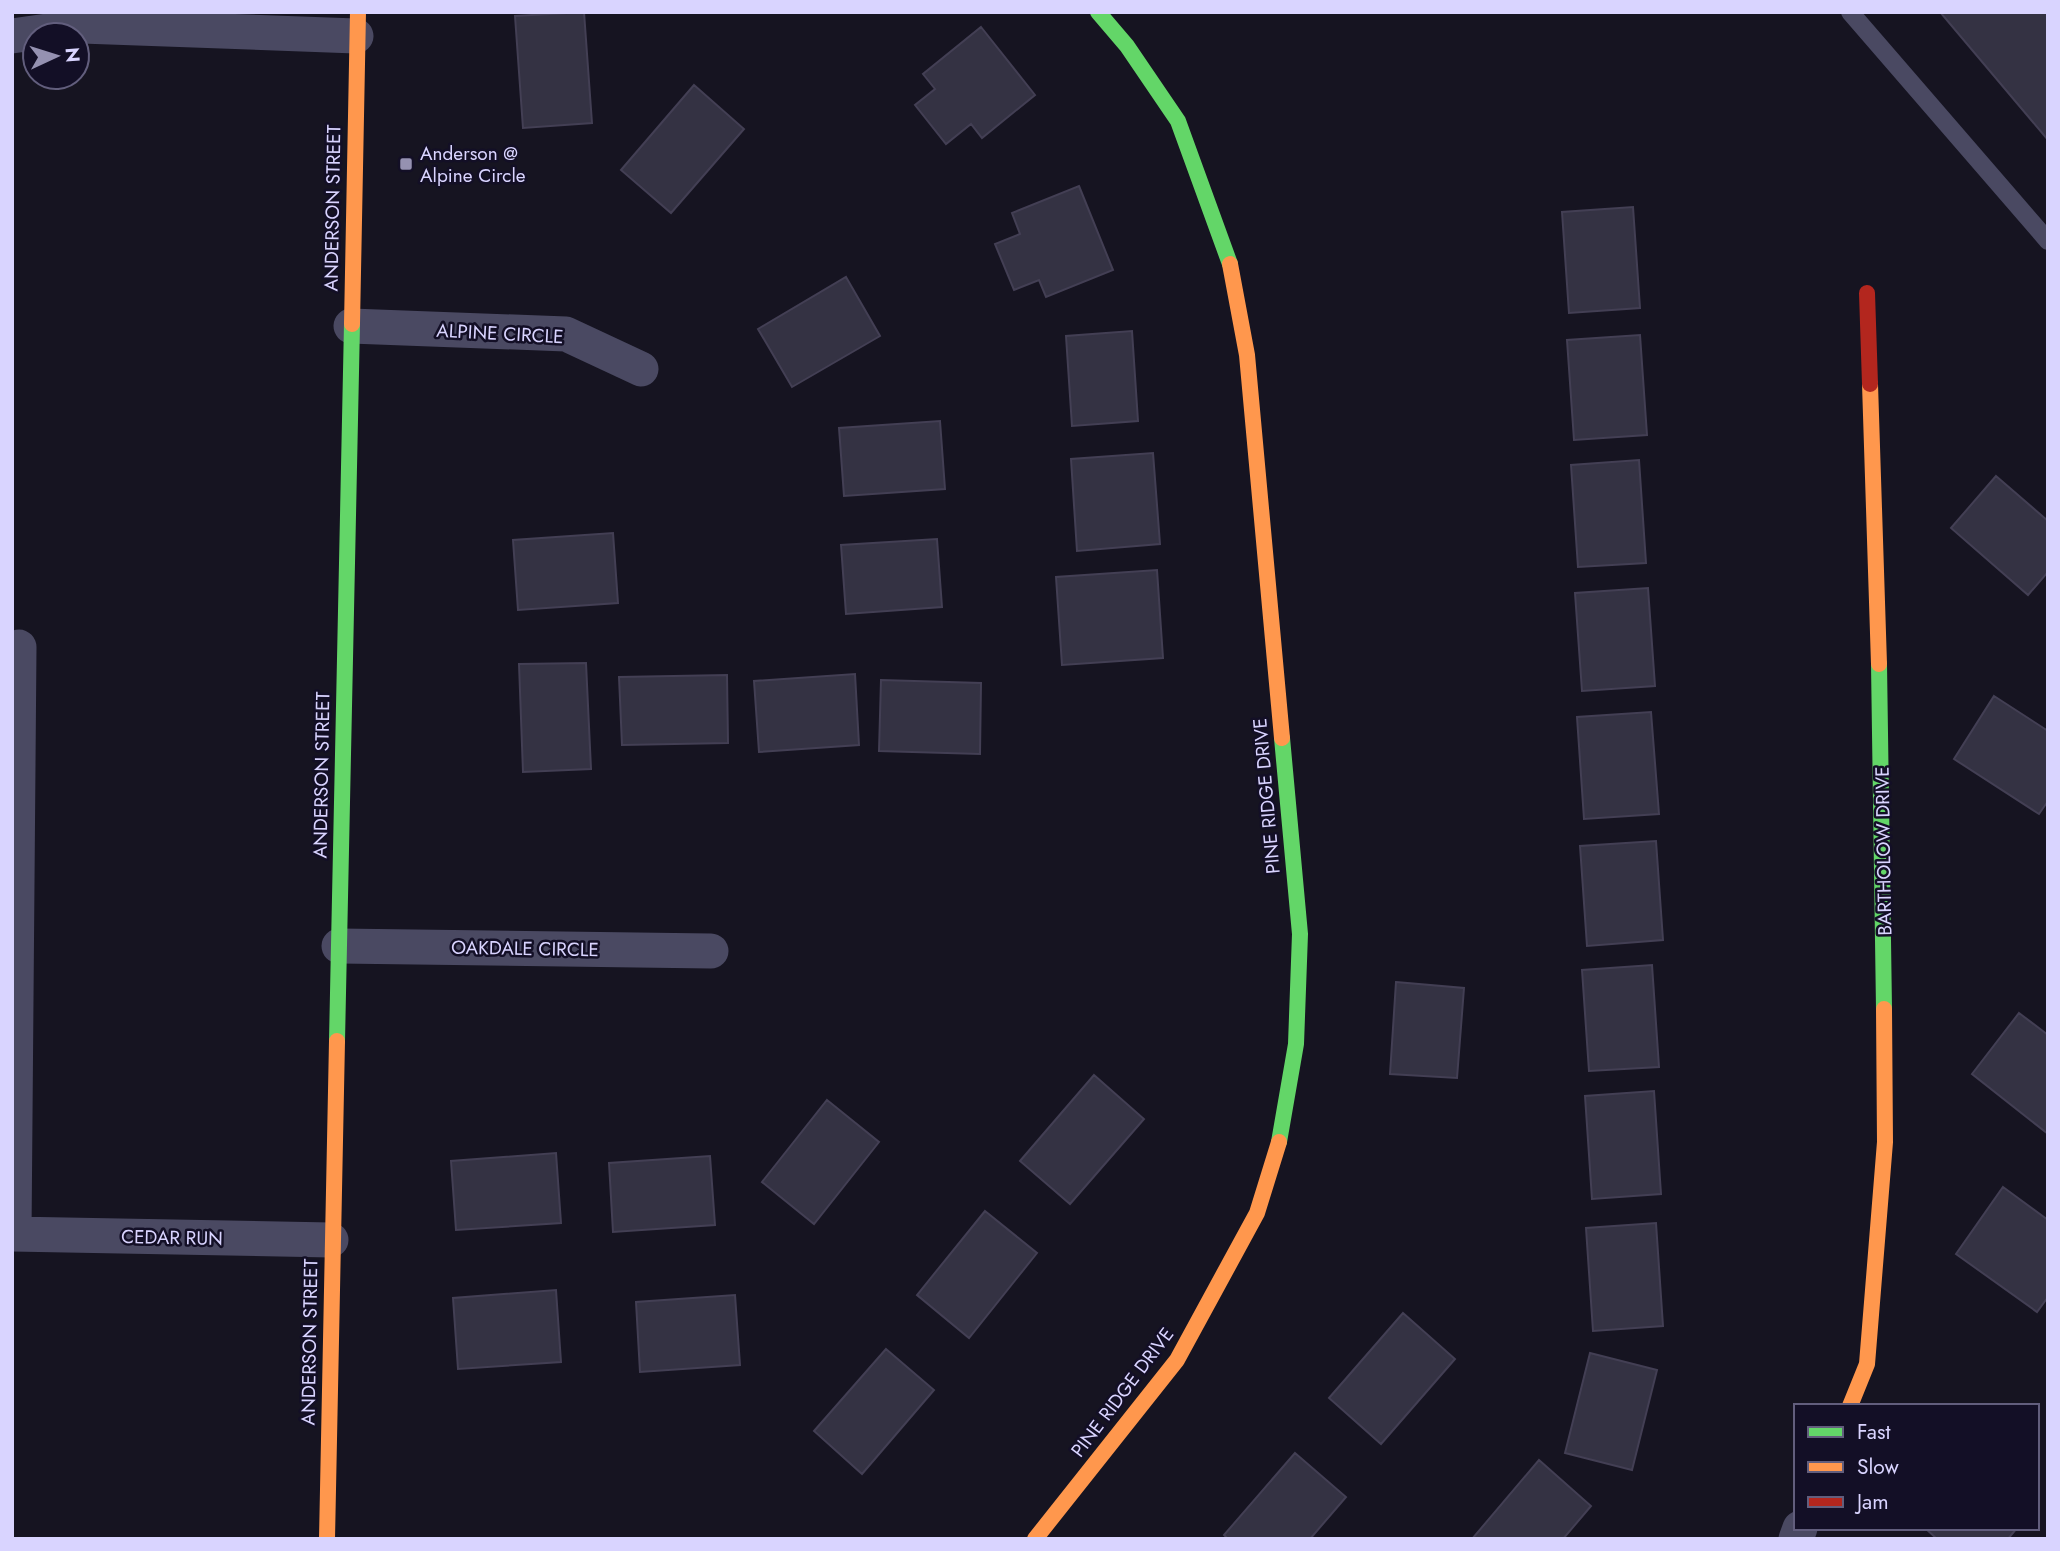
<svg xmlns="http://www.w3.org/2000/svg" width="2060" height="1551" font-family="Jost,sans-serif">
  <rect width="100%" height="100%" fill="#161421"/>
  <path fill="#343243" stroke="#433f54" stroke-width="2" d="M584 12 592 123 523 128 515 16Z
    M1940 12H2048V140Z
    M981 27 1035 95 982 138 971 124 946 144 915 105 935 89 923 74Z
    M694 85 744 129 671 213 621 170Z
    M1079 186 1113 270 1046 297 1039 280 1014 290 995 244 1020 234 1012 213Z
    M1633 207 1640 308 1569 313 1562 212Z
    M846 277 880 336 792 387 758 329Z
    M1132 331 1138 421 1072 426 1066 336Z
    M1640 335 1647 435 1574 440 1567 340Z
    M940 421 945 489 844 496 839 428Z
    M1153 453 1160 544 1077 551 1071 459Z
    M1639 460 1646 563 1578 567 1571 465Z
    M1996 476 2048 521V572L2028 595 1951 528Z
    M613 533 618 603 518 610 513 540Z
    M937 539 942 607 846 614 841 545Z
    M1157 570 1163 658 1062 665 1056 577Z
    M1648 588 1655 686 1582 691 1575 593Z
    M586 663 591 769 523 772 519 664Z
    M855 674 859 745 759 752 754 681Z
    M727 675 728 743 622 745 619 677Z
    M881 680 981 683 980 754 879 751Z
    M1994 696 2048 731V801L2039 814 1954 759Z
    M1651 712 1659 814 1584 819 1577 717Z
    M1656 841 1663 940 1587 946 1580 846Z
    M1652 965 1659 1067 1589 1071 1582 970Z
    M1396 982 1464 988 1457 1078 1390 1074Z
    M2019 1013 2048 1035V1134L1972 1074Z
    M1094 1075 1144 1119 1070 1204 1020 1161Z
    M1654 1091 1661 1194 1592 1199 1585 1096Z
    M827 1100 879 1142 814 1224 762 1182Z
    M556 1153 561 1223 456 1230 451 1161Z
    M710 1156 715 1225 613 1232 609 1163Z
    M2003 1187 2048 1220V1297L2037 1312 1956 1254Z
    M985 1211 1037 1253 969 1338 917 1295Z
    M1656 1223 1663 1326 1593 1331 1586 1228Z
    M556 1290 561 1362 458 1369 453 1298Z
    M735 1295 740 1365 640 1372 636 1302Z
    M1403 1313 1455 1359 1381 1444 1329 1398Z
    M886 1349 934 1390 862 1474 814 1431Z
    M1590 1353 1657 1370 1632 1470 1565 1453Z
    M1295 1453 1346 1497 1310 1539H1228L1224 1535Z
    M1539 1460 1591 1506 1563 1539H1472Z
    M1925 1528H2017L2008 1539H1937Z"/>
  <g fill="none" stroke-linecap="round" stroke-linejoin="round">
    <path stroke="#4a4962" stroke-width="18" d="M1850 12 2048 241"/>
    <path stroke="#4a4962" stroke-width="35" d="M12 36 82 26 356 36
      M351 326 566 334 641 369
      M339 946 711 951
      M12 1234 331 1240
      M14 1234 19 647
      M1796 1539 1800 1528"/>
    <path stroke="#63d668" stroke-width="16" d="M1098 12 1127 46 1178 121 1230 264
      M1879 664 1884 1009
      M337 1041 352 324
      M1279 1142 1296 1044 1300 934 1282 738"/>
    <path stroke="#ff974d" stroke-width="16" d="M1230 264 1247 355 1282 738
      M352 324 358 12
      M1870 384 1879 664
      M1850 1406 1867 1364 1885 1142 1884 1009
      M327 1539 337 1041
      M1035 1539 1177 1360 1257 1213 1279 1142"/>
    <path stroke="#b3261e" stroke-width="16" d="M1867 293 1870 384"/>
  </g>
  <rect fill="#9591b1" stroke="#130f26" stroke-width="2.5" x="399" y="157" width="14" height="14" rx="3.5"/>
  <g text-anchor="middle" stroke-width="5" stroke-linejoin="round" paint-order="stroke">
    <g font-size="19" fill="#d9d4ff" stroke="#130f26" text-anchor="start">
      <text x="420" y="160">Anderson @<tspan x="420" dy="22">Alpine Circle</tspan></text>
    </g>
    <g font-size="19" fill="#d9d4ff" stroke="#130f26">
      <text transform="translate(332 208) rotate(-89)" y="7">ANDERSON STREET</text>
      <text transform="translate(500 333) rotate(3)" y="7">ALPINE CIRCLE</text>
      <text transform="translate(321 775) rotate(-89)" y="7">ANDERSON STREET</text>
      <text transform="translate(1266 796) rotate(-95)" y="7">PINE RIDGE DRIVE</text>
      <text transform="translate(1883 851) rotate(-91)" y="7">BARTHOLOW DRIVE</text>
      <text transform="translate(525 948) rotate(1)" y="7">OAKDALE CIRCLE</text>
      <text transform="translate(172 1237) rotate(1)" y="7">CEDAR RUN</text>
      <text transform="translate(309 1342) rotate(-89)" y="7">ANDERSON STREET</text>
      <text transform="translate(1122 1392) rotate(-53)" y="7">PINE RIDGE DRIVE</text>
    </g>
  </g>
  <rect width="2060" height="1551" fill="none" stroke="#d9d4ff" stroke-width="28"/>
  <rect x="1794" y="1404" width="245" height="126" fill="#130f26" stroke="#625e7d" stroke-width="2"/>
  <rect x="1808" y="1427" width="35" height="10" fill="#63d668" stroke="#625e7d" stroke-width="2"/>
  <text x="1857" y="1439" font-size="21" fill="#d9d4ff">Fast</text>
  <rect x="1808" y="1462" width="35" height="10" fill="#ff974d" stroke="#625e7d" stroke-width="2"/>
  <text x="1857" y="1474" font-size="21" fill="#d9d4ff">Slow</text>
  <rect x="1808" y="1497" width="35" height="10" fill="#b3261e" stroke="#625e7d" stroke-width="2"/>
  <text x="1857" y="1509" font-size="21" fill="#d9d4ff">Jam</text>
  <g transform="translate(56 56) rotate(86)"><circle r="33" fill="#130f26" stroke="#625e7d" stroke-width="2"/>
  <path d="M0-5L12 26L0 18L-12 26Z" fill="#9591b1"/>
  <text y="-10" font-size="19" font-weight="bold" text-anchor="middle" fill="#d9d4ff">N</text>
  </g>
</svg>
